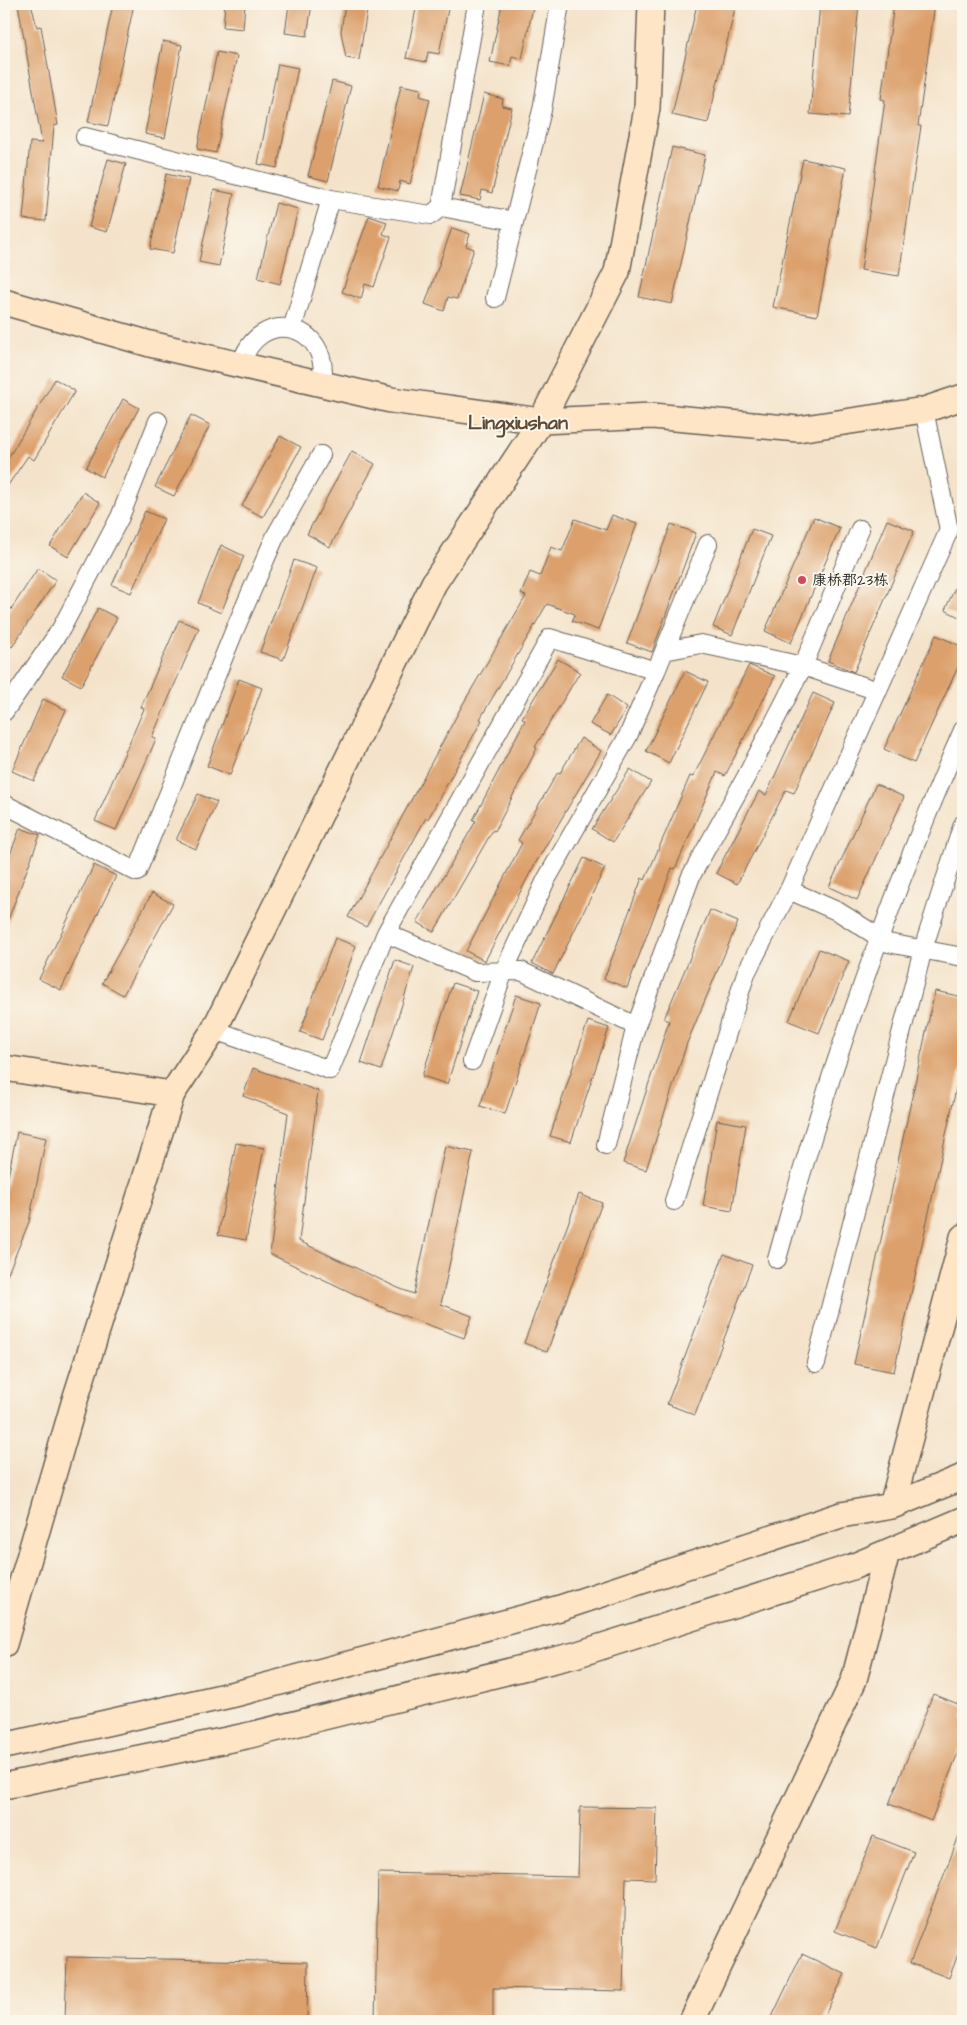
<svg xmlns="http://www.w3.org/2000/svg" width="967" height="2025" font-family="'Architects Daughter','LXGW WenKai TC',sans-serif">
  <rect width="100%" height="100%" fill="#fbf7ec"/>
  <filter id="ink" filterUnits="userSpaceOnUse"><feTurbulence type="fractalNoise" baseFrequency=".02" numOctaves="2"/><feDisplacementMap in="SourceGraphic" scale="10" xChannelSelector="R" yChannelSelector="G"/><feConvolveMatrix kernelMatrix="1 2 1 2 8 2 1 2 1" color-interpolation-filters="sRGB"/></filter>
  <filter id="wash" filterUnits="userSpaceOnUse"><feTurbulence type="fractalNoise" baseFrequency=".0096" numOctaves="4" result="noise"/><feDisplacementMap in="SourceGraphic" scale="20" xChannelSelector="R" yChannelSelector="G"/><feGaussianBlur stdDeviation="1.12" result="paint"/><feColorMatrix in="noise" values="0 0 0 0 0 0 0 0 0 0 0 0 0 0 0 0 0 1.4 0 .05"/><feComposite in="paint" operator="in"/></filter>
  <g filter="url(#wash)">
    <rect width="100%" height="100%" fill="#f4e3ca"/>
    <g id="blocks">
      <path fill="#dca06c" d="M18 4H31L37 27 41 26 58 125 54 126 46 221 23 219 30 142 42 143Z
        M113 4H134L108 126 88 122Z
        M225 4H245L243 29 223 27Z
        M289 4H312L307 36 285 33Z
        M345 4H368L359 60 346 58 341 32Z
        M417 4H449L439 54 428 52 426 62 406 58Z
        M502 4H525L524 6 533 7 522 59 512 56 510 66 490 62Z
        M697 4H736L708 123 672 115Z
        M820 4H859L848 117 810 114Z
        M894 4H935L918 126H921L899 276 861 270 885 100 881 99Z
        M163 41 182 45 165 138 145 134Z
        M217 52 237 56 216 153 197 149Z
        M278 64 298 68 277 168 258 164Z
        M332 81 351 86 328 181 308 176Z
        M401 85 421 89 420 96 430 99 410 184 400 181 398 191 378 186Z
        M484 94 503 99 502 106 512 108 492 193 482 190 480 200 460 196Z
        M672 147 705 155 672 304 639 297Z
        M108 159 126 164 107 232 89 227Z
        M803 159 846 168 817 316 773 307Z
        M166 174 189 179 173 253 150 249Z
        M214 190 234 194 219 266 199 262Z
        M276 203 298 209 280 284 258 278Z
        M369 216 387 222 383 234 391 237 374 287 365 284 361 299 342 292Z
        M452 228 470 234 466 246 474 249 457 299 448 297 444 311 425 304Z
        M55 379 75 391 34 460 28 456 4 491V465Z
        M123 399 139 408 102 477 86 468Z
        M191 415 210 425 174 496 155 487Z
        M280 436 301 447 263 517 242 506Z
        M352 451 375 464 330 547 307 534Z
        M83 492 100 503 68 557 50 546Z
        M145 511 164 519 131 593 112 585Z
        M612 515 637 524 598 630 572 621 575 614 547 604 480 719 482 720 428 819 426 818 366 927 348 917 463 704 526 596 521 594 530 572 540 576 551 547 562 551 575 519 606 530Z
        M814 517 840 528 791 643 765 631Z
        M887 520 914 531 854 672 828 661Z
        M671 524 696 533 652 652 627 643Z
        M752 529 771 536 732 635 713 627Z
        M221 545 244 556 221 613 198 603Z
        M294 560 317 568 283 660 260 652Z
        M38 568 56 580 12 647 4 641V620Z
        M963 570V619L945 610Z
        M98 608 117 618 81 686 62 676Z
        M179 620 199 628 152 737 156 739 116 830 95 821 144 709 141 707Z
        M936 635 963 647V656L914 763 884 749Z
        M558 659 580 672 535 747 537 748 495 831 493 830 434 932 417 922 476 821 473 820 525 720 522 718Z
        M749 665 775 676 725 776 717 772 675 869 672 868 627 988 604 979 642 878 645 880 690 776 693 777Z
        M685 671 708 682 669 763 646 751Z
        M239 679 262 688 230 775 207 766Z
        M813 693 835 703 794 793 786 790 737 884 716 873 759 791 766 795Z
        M607 695 627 708 611 735 590 724Z
        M43 699 66 710 34 781 12 771Z
        M581 738 601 751 531 871 485 961 466 951 522 843 518 840 558 772 560 773Z
        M630 769 651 782 613 842 592 829Z
        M876 784 904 797 857 900 829 887Z
        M198 794 217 802 196 849 176 840Z
        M20 828 40 835 5 928 4 871Z
        M584 858 605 868 553 974 532 963Z
        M94 865 116 876 61 990 39 979Z
        M152 893 173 904 123 995 102 983Z
        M710 910 738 922 687 1043 646 1170 623 1163 669 1021 664 1019Z
        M335 938 356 946 322 1040 300 1032Z
        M819 949 849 961 819 1033 789 1021Z
        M395 960 414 967 381 1070 361 1063Z
        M453 983 477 991 447 1084 422 1076Z
        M935 991 963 997V1057L894 1372 854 1364Z
        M516 995 541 1003 505 1114 480 1106Z
        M588 1021 609 1028 571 1142 550 1136Z
        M253 1068 318 1091 299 1241 398 1288 414 1294 445 1146 473 1152 441 1304 472 1316 464 1338 388 1310 270 1254 288 1113 243 1096Z
        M717 1120 746 1125 732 1211 703 1206Z
        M17 1132 46 1138 29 1222 4 1283V1197Z
        M236 1143 264 1148 246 1240 218 1235Z
        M579 1194 602 1203 547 1352 524 1343Z
        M724 1254 752 1265 695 1415 667 1404Z
        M933 1694 963 1706V1740L931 1821 889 1804Z
        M580 1807 657 1808 655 1879 626 1878 623 1991 493 1988V2021H375L378 1873 578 1877Z
        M962 1828 963 1941 949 1978 910 1963Z
        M873 1836 914 1852 877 1948 835 1931Z
        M802 1954 845 1974 822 2021H770Z
        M67 1957 308 1962 307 2021H65Z"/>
    </g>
  </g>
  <g filter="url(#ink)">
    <use href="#blocks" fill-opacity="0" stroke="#686259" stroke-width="1"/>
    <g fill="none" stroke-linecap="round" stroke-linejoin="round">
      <g stroke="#686259" stroke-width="20">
        <path id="street" d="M85 137 331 199 431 215 441 207 477 4
          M441 207 514 221
          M495 298 542 110 560 4
          M292 329 331 199
          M241 365C257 306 332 321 322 384
          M924 410 949 530 789 890 839 912 888 943 963 957
          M664 651 701 644 803 666 878 691
          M4 712 61 629 120 517 158 421
          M4 804 137 872 235 629 275 537 321 455
          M386 933 475 972 521 971 636 1026
          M214 1030 330 1070 386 933 550 638 656 671 708 544
          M472 1061 504 971 546 880 628 736 656 671
          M606 1145 636 1026 691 876 746 777 803 666 860 529
          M674 1201 746 973 789 890
          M777 1259C826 1079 888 901 963 730
          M816 1363 923 949 963 824"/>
      </g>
      <g stroke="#686259" stroke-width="28">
        <path id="secondary" d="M4 302 150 344 391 400 541 421 652 416 798 429 924 410 963 397
          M4 1068 172 1094
          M892 1506 963 1237
          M4 1644 74 1403 172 1094 214 1030 434 583 541 421 617 272 647 108 651 4
          M4 1746 239 1693 560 1608 841 1515 892 1506 963 1477
          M4 1786 246 1736 575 1655 852 1567 963 1520
          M692 2021 854 1680 887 1552"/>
      </g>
      <use href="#street" stroke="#fff" stroke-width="18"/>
      <use href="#secondary" stroke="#fee5c5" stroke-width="25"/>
    </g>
  </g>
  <circle fill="#d1495b" stroke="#fbf7ec" stroke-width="2" cx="802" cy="580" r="5"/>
  <g text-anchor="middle" stroke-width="4" stroke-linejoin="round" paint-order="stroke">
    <g font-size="15" fill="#1c1c1c" stroke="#fbf7ec" text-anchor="start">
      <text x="812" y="585">康桥郡23栋</text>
    </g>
    <g font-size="20" font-weight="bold" fill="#5f4a38" stroke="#fbf7ec">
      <text x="518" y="429">Lingxiushan</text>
    </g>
  </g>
  <rect width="967" height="2025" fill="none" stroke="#fbf7ec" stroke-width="20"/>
</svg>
